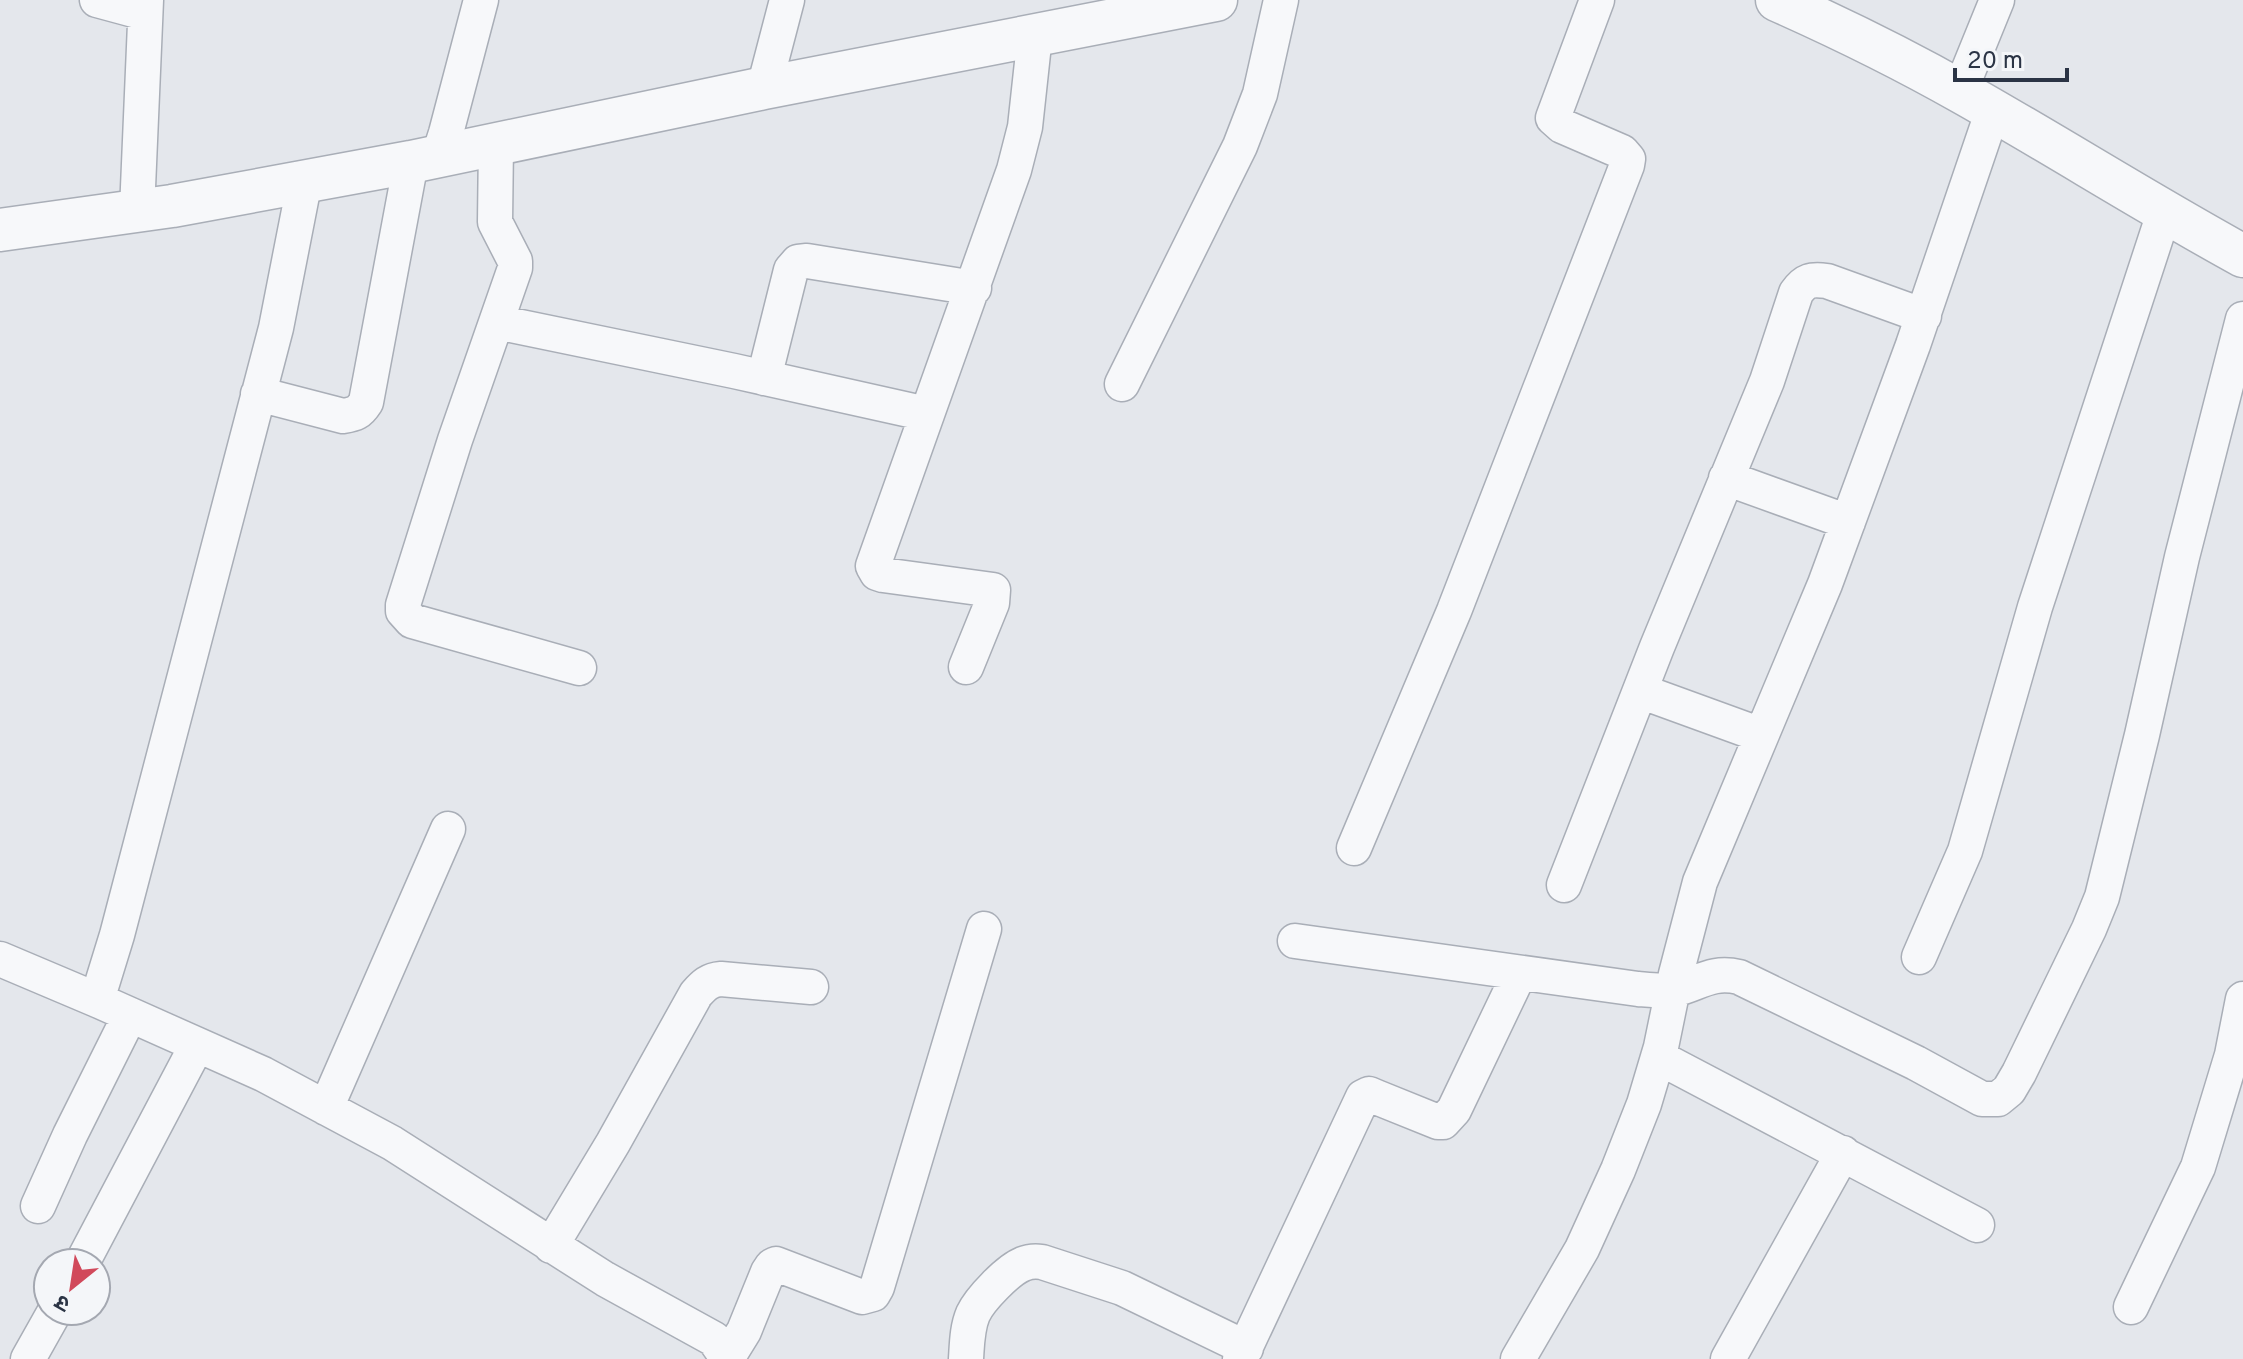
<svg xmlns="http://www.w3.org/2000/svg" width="2243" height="1359" font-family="Overpass,'Noto Sans Devanagari',sans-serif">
  <rect width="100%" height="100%" fill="#e4e7ec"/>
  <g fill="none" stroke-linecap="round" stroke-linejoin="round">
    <g stroke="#a9aeb7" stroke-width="37">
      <path id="minor" d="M97 0 145 13
        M764 88 787 0
        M1960 91 1997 0
        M496 143 495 222 515 261V268L455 440 403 605V611L412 621 579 668
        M439 155 446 133 481 0
        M137 211 146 0
        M497 322 734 371 927 414
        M764 378 791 270 798 262 807 261 974 288
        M1122 384 1240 146 1260 94 1281 0
        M258 394 343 416C355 414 359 413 366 402L411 162
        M1726 478 1848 522
        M966 667 992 603 993 590 883 575 877 573 873 566 1014 170 1025 127 1035 35
        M1640 691 1761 735
        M1354 848 1454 611 1627 165 1628 159 1622 152 1562 126 1553 118 1597 0
        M1564 885 1657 647 1767 381 1796 293C1805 280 1811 279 1827 281L1924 316
        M1295 941 1638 989C1650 990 1665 992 1677 989 1701 982 1713 971 1739 977L1916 1063 1982 1099H1998L2009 1090 2019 1073 2089 929 2102 897 2142 735 2182 557 2243 319
        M1919 957 1965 851 2035 607 2164 213
        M0 959 97 1000 263 1074 392 1143 605 1279 714 1339 728 1359
        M97 1000 117 935 276 328 305 180
        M1658 1057 1977 1225
        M326 1108 448 829
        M38 1206 70 1135 130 1015
        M551 1246 613 1143 696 994C704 985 709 980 721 979L811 987
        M82 1263 197 1045
        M2131 1307 2198 1167 2232 1055 2243 999
        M728 1357 744 1331 768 1272 772 1266 776 1264 862 1297 873 1294 877 1287 984 929
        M28 1359 55 1311
        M966 1359C967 1344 967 1328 973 1314 980 1299 1008 1270 1023 1264 1030 1261 1035 1261 1042 1262L1122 1288 1246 1348
        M1240 1359 1363 1097 1369 1094 1376 1097 1438 1122H1443L1454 1110 1519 974
        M1518 1359 1582 1249 1618 1170 1644 1104 1661 1047 1676 974 1700 882 1825 584 1913 345 1993 110
        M1728 1359 1843 1153"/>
    </g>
    <g stroke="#a9aeb7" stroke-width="45">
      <path id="tertiary" d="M1777 0C1840 28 1903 59 1963 93 2057 146 2148 204 2243 256
        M0 230 172 206 411 162 764 88 1216 0"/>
    </g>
    <use href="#minor" stroke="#f7f8fa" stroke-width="34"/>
    <use href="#tertiary" stroke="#f7f8fa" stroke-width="42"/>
  </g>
  <g transform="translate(72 1287) rotate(210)"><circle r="38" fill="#f4f6f9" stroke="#a4a8b1" stroke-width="2"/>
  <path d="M0-6L14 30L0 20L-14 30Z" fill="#d1495b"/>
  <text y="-12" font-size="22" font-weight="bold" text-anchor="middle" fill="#2b3445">उ</text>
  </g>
  <path d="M1955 68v12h112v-12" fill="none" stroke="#2b3445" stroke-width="4"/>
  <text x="1967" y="68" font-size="24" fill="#2b3445" stroke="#f4f6f9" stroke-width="6" paint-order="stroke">20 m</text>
</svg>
